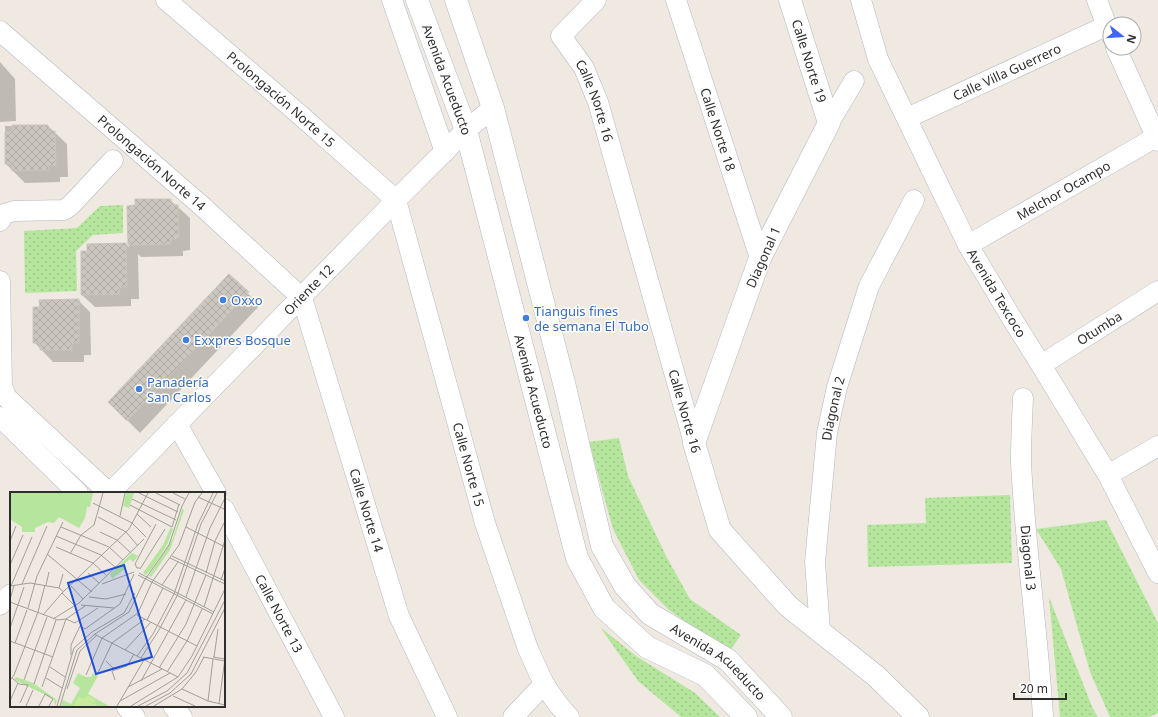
<svg xmlns="http://www.w3.org/2000/svg" width="1158" height="717" font-family="'Noto Sans',sans-serif">
  <defs>
    <pattern id="green-dots" width="8" height="8" patternUnits="userSpaceOnUse"><rect width="8" height="8" fill="#b6e59e"/><path d="M2 2h.1M6 6h.1" fill="none" stroke="#9dc588" stroke-width="1.8" stroke-linecap="round"/></pattern>
    <pattern id="building-cross-hatch" width="8" height="8" patternUnits="userSpaceOnUse"><rect width="8" height="8" fill="#cbc7bf"/><path d="M0 0l8 8M0 8l8-8" fill="none" stroke="#afaba4"/></pattern>
  </defs>
  <rect width="100%" height="100%" fill="#efe9e1"/>
  <path fill="url(#green-dots)" d="M123 205V233L93 235 76 251 77 291 25 293 24 231 77 228 100 206Z
    M619 438 628 476 666 556 690 599 741 635 729 652 669 610 639 580 613 529 589 442Z
    M1010 495 1012 563 868 567 867 525 926 523 925 498Z
    M1106 520 1158 623V713L1149 717H1110L1090 672 1061 569 1036 529Z
    M1049 597 1093 709 1098 717H1060Z
    M600 627 636 656 695 693 720 717H681L638 681Z"/>
  <path fill="#0003" d="M0 62 15 79 16 121 0 122Z
    M5 126H48L67 144 68 177H60V182L25 183 6 164Z
    M170 200 190 218V250L183 251V256L141 257 138 254 139 299H131V306L95 307 82 295 126 244 129 247 128 207Z
    M229 276 260 305 140 433 109 402Z
    M78 300 90 312 91 355H84V362H53L34 342 41 308Z"/>
  <path fill="url(#building-cross-hatch)" stroke="#cbc5ba" d="M12 125H48V131H55L56 165H48L49 170 12 171V164H5V132H12Z
    M135 199H171V205H178L179 238 171 239V244L128 245 127 206 135 205Z
    M126 243 127 287H120L119 294 81 295V251H87V244Z
    M229 274 249 292 127 421 108 402Z
    M79 299V343H72V350H40V343H33V307H40L39 300Z"/>
  <g fill="none" stroke-linecap="round" stroke-linejoin="round">
    <g stroke="#b4b7c1" stroke-width="21">
      <g id="street">
        <path id="s1" d="M166 0 299 114 396 200 485 523 528 649 544 684 557 703 569 717"/>
        <path d="M392 0 445 152"/>
        <path id="s2" d="M596 0 561 36 584 68 598 102 694 443"/>
        <path id="s3" d="M676 0 760 258"/>
        <path id="s4" d="M861 0 878 59 930 167 968 245 1011 317 1041 365 1108 475 1158 573"/>
        <path d="M1097 0 1110 34"/>
        <path id="s5" d="M0 31 203 207 302 298 399 616 447 717"/>
        <path d="M1116 48 1158 141"/>
        <path id="s6" d="M907 118 1106 26"/>
        <path d="M829 123 854 81"/>
        <path d="M0 221 4 214 14 211 64 210 70 206 113 160"/>
        <path id="s7" d="M968 245 1158 136"/>
        <path d="M0 281 2 386 6 397 109 493"/>
        <path id="s8" d="M1041 365 1158 291"/>
        <path id="s9" d="M1023 398C1022 419 1021 441 1021 462 1025 547 1038 632 1043 717"/>
        <path d="M0 417 78 493"/>
        <path d="M177 424 216 493"/>
        <path d="M1108 475 1158 446"/>
        <path id="s10" d="M110 493 396 200 466 130 493 108"/>
        <path id="s11" d="M224 509 334 717"/>
        <path d="M0 605 11 594"/>
        <path id="s12" d="M820 631 815 562 827 433 837 387 869 286 914 200"/>
        <path d="M126 706 135 717"/>
        <path d="M173 706 182 717"/>
        <path d="M513 717 544 684"/>
      </g>
    </g>
    <g stroke="#b4b7c1" stroke-width="23">
      <g id="secondary">
        <path id="s13" d="M417 0 466 130 577 558 604 608 647 647 705 675 746 717"/>
        <path id="s14" d="M456 0 493 108 565 387 602 546 625 586 650 614 728 660 781 717"/>
        <path id="s15" d="M790 0 829 123 760 258 694 443 720 530 788 606 876 676 918 717"/>
      </g>
    </g>
    <use href="#street" stroke="#fff" stroke-width="20"/>
    <use href="#secondary" stroke="#fff" stroke-width="22"/>
  </g>
  <g fill="#3f7fe0" stroke="#fff" stroke-width="1.5">
    <circle cx="223" cy="300" r="4"/>
    <circle cx="526" cy="318" r="4"/>
    <circle cx="186" cy="340" r="4"/>
    <circle cx="139" cy="389" r="4"/>
  </g>
  <g text-anchor="middle" stroke-width="3" stroke-linejoin="round" paint-order="stroke">
    <g font-size="13" fill="#2e2e2e" stroke="#fff">
      <text dy="5" stroke="none"><textPath href="#s15" startOffset="64">Calle Norte 19</textPath></text>
      <text dy="5" stroke="none"><textPath href="#s6" startOffset="110">Calle Villa Guerrero</textPath></text>
      <text dy="5" stroke="none"><textPath href="#s13" startOffset="85">Avenida Acueducto</textPath></text>
      <text dy="5" stroke="none"><textPath href="#s1" startOffset="152">Prolongación Norte 15</textPath></text>
      <text dy="5" stroke="none"><textPath href="#s2" startOffset="124">Calle Norte 16</textPath></text>
      <text dy="5" stroke="none"><textPath href="#s3" startOffset="136">Calle Norte 18</textPath></text>
      <text dy="5" stroke="none"><textPath href="#s5" startOffset="201">Prolongación Norte 14</textPath></text>
      <text dy="5" stroke="none"><textPath href="#s7" startOffset="110">Melchor Ocampo</textPath></text>
      <text transform="translate(763 257) rotate(-66)" y="5">Diagonal 1</text>
      <text dy="5" stroke="none"><textPath href="#s10" startOffset="284">Oriente 12</textPath></text>
      <text dy="5" stroke="none"><textPath href="#s4" startOffset="324">Avenida Texcoco</textPath></text>
      <text dy="5" stroke="none"><textPath href="#s8" startOffset="69">Otumba</textPath></text>
      <text dy="5" stroke="none"><textPath href="#s13" startOffset="409">Avenida Acueducto</textPath></text>
      <text dy="5" stroke="none"><textPath href="#s12" startOffset="224">Diagonal 2</textPath></text>
      <text transform="translate(685 411) rotate(74)" y="5">Calle Norte 16</text>
      <text dy="5" stroke="none"><textPath href="#s1" startOffset="579">Calle Norte 15</textPath></text>
      <text dy="5" stroke="none"><textPath href="#s5" startOffset="625">Calle Norte 14</textPath></text>
      <text dy="5" stroke="none"><textPath href="#s9" startOffset="160">Diagonal 3</textPath></text>
      <text dy="5" stroke="none"><textPath href="#s11" startOffset="118">Calle Norte 13</textPath></text>
      <text dy="5" stroke="none"><textPath href="#s14" startOffset="733">Avenida Acueducto</textPath></text>
    </g>
    <g font-size="13" fill="#366cbe" stroke="#fff" text-anchor="start">
      <text x="231" y="305">Oxxo</text>
      <text x="534" y="316">Tianguis fines<tspan x="534" dy="15">de semana El Tubo</tspan></text>
      <text x="194" y="345">Exxpres Bosque</text>
      <text x="147" y="387">Panadería<tspan x="147" dy="15">San Carlos</tspan></text>
    </g>
  </g>
  <g transform="translate(10 492)">
    <rect width="215" height="215" fill="#efe9e1"/>
    <path d="M0 1H83L80 15H77L75 26 69 36 49 25 44 31 38 30 25 36V40H12V35L0 27ZM116 1H124L119 16 113 14ZM172 17 174 18 160 58 141 85 139 84 163 46ZM161 35 163 37 157 53 143 75 136 83 133 81 153 53ZM122 61 128 64 123 70 120 67 114 72 116 76 102 87 100 82ZM68 181 76 185H81L83 181 88 184 78 202 99 214H51L53 208 61 212 70 196 63 191ZM6 185 23 191 47 208 45 214 44 207 7 189 4 187Z" fill="#b6e59e"/>
    <path d="M77 203 86 208 84 211 75 208 88 214H64L69 205 75 207Z" fill="#c9ec9a"/>
    <path fill="none" stroke="#a29e99" stroke-width="1" d="M129 1 168 20M146 1 170 13M163 1 175 7M188 5 214 17M122 7 166 28M83 11 122 31 136 45M120 13 162 35 169 12M127 22 141 35M110 24 115 1M88 25 116 40 128 54M51 35 99 55 113 68M176 35 215 55M90 40 107 48 121 61M46 44 91 63 105 75M0 49 6 34M46 55 83 71 96 83M37 62 82 100M60 62 71 43 84 33 93 1M162 64 215 89M160 66 215 92M0 73 13 43M130 76H127L125 72 146 32M130 77 155 37M78 81 89 91M129 81 204 120M196 81 205 49 214 31M128 83 203 122M211 88 215 76M12 92 37 34M92 92 124 80M36 93 39 80M152 93 168 70M0 94 20 91 49 96 54 100M1 94 22 45M61 94 73 107M49 96 53 82M52 101 65 114M79 105 96 107 116 102M176 105 200 36 215 6M0 107 4 94M0 110 48 128 56 127 75 114M71 113 104 116M194 115 215 48M18 116 27 84 53 30M33 123 52 101 119 37 138 1M127 123 187 154M43 127 69 111 134 47M56 127 65 131 88 116M137 128 153 96M0 136 14 95M84 142 168 185M0 149 43 165M5 151 17 118M115 158 141 130M61 163V153L70 134 75 137 110 112 124 82M127 164 143 142 164 102 188 32 203 1M193 165 215 169M203 165 215 167M204 165 208 137M131 166 149 138 167 104 191 32 207 1M96 169 103 176H106M40 175 55 185M149 176 176 132 196 83M157 180 177 149 192 117M76 183 92 146 128 121 142 90 169 53 185 10 192 1M87 183 102 151 135 127M2 186 9 192 18 193 10 211M36 186 52 196M0 188 4 183 28 120 35 93M14 188 37 125M105 188 102 179 117 174 124 162M131 189 176 108M24 192 46 128M32 195 56 127M118 195 152 177M57 197 70 159 87 143M172 197 198 209 215 213M163 204 185 214M0 209 8 191M110 209 160 181M198 209 203 167M209 212 215 166M16 214 23 198M29 214 35 202 43 207 39 214M47 214 64 156 82 140 114 121 125 101M50 214 67 158 85 142 119 120 134 89 159 53 172 14 179 1M107 214 134 168M121 214 168 185 182 164 215 97M128 214 157 199 177 181 215 108M136 214 160 201 181 182 215 116M144 214 172 197 186 180 194 165"/>
    <path fill="#1d4ed8" fill-opacity="0.15" stroke="#1d4ed8" stroke-width="2" d="M114 73 142 165 86 182 58 91Z"/>
    <rect width="215" height="215" fill="none" stroke="#2e2e2e" stroke-width="2"/>
  </g>
  <g transform="translate(1122 36) rotate(107)"><circle r="19" fill="#ffffff" stroke="#ababab"/>
  <path d="M0-3L7 15L0 10L-7 15Z" fill="#4264fb"/>
  <text y="-6" font-size="11" font-weight="bold" text-anchor="middle" fill="#2e2e2e">N</text>
  </g>
  <path d="M1014 693v6h52v-6" fill="none" stroke="#2e2e2e" stroke-width="2"/>
  <text x="1020" y="693" font-size="12" fill="#2e2e2e" stroke="#ffffff" stroke-width="3" paint-order="stroke">20 m</text>
</svg>
